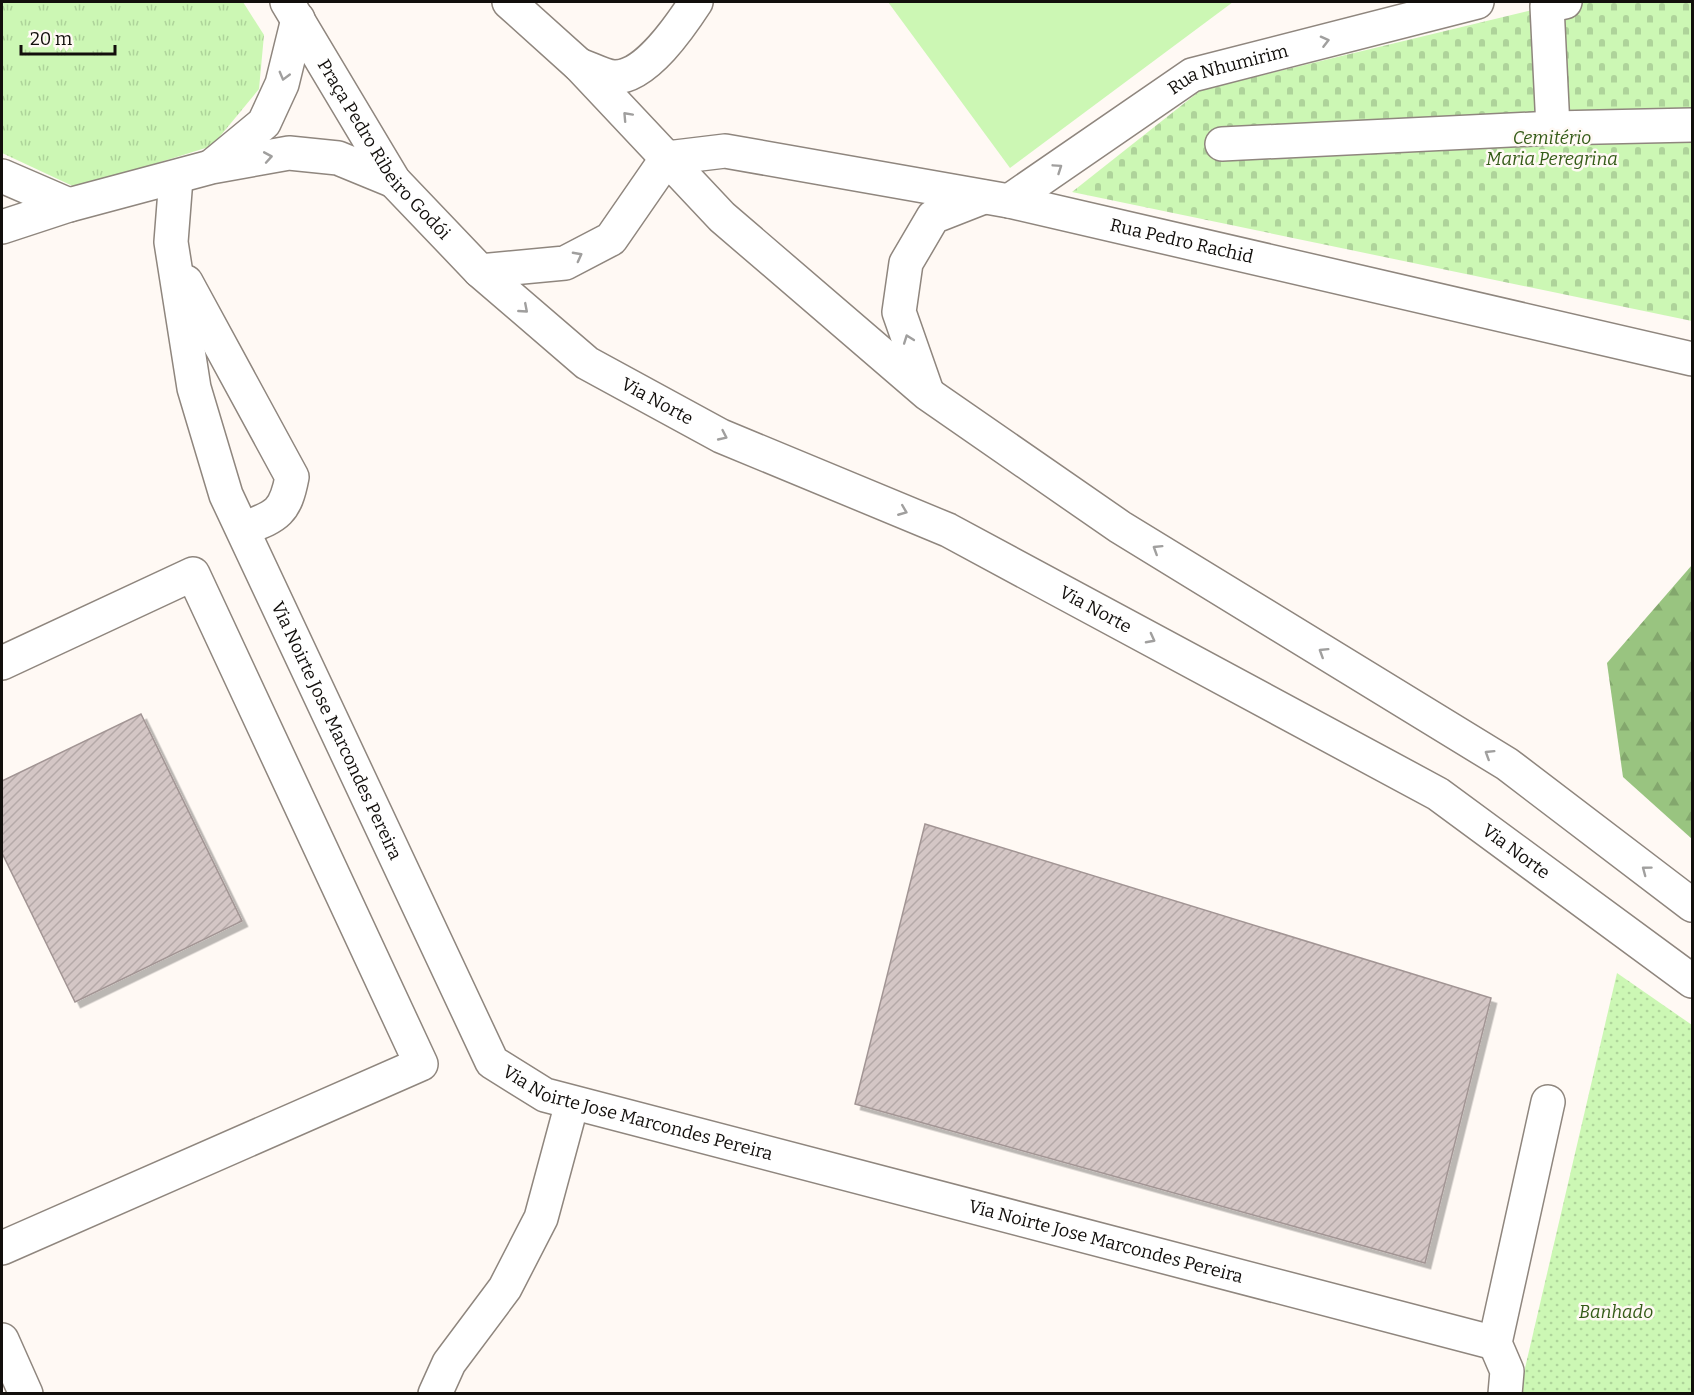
<svg xmlns="http://www.w3.org/2000/svg" width="1694" height="1395" font-family="Bitter,serif">
  <defs>
    <pattern id="grass-tufts" width="24" height="20" patternUnits="userSpaceOnUse" patternTransform="scale(1.5)"><rect width="24" height="20" fill="#ccf7b4"/><path d="M3 7l-1-3M5 7V3M7 7l1-3M15 17l-1-3M17 17v-4M19 17l1-3" fill="none" stroke="#aed39a"/></pattern>
    <pattern id="forest-firs" width="22" height="20" patternUnits="userSpaceOnUse" patternTransform="scale(1.5)"><rect width="22" height="20" fill="#99c480"/><path d="M5 1l3.5 6h-7zM16 11l3.5 6h-7z" fill="#83a76d"/></pattern>
    <pattern id="cemetery-stones" width="16" height="16" patternUnits="userSpaceOnUse" patternTransform="scale(1.5)"><rect width="16" height="16" fill="#ccf7b4"/><path d="M2 7V4a2 2 0 0 1 4 0v3zM10 15v-3a2 2 0 0 1 4 0v3z" fill="#aed39a"/></pattern>
    <pattern id="park-dots" width="8" height="8" patternUnits="userSpaceOnUse" patternTransform="scale(1.5)"><rect width="8" height="8" fill="#ccf7b4"/><path d="M2 2h.1M6 6h.1" fill="none" stroke="#aed39a" stroke-width="1.8" stroke-linecap="round"/></pattern>
    <pattern id="building-hatch" width="6" height="6" patternUnits="userSpaceOnUse" patternTransform="scale(1.5)"><rect width="6" height="6" fill="#d4c6c5"/><path d="M-1 1l2-2M0 6l6-6M5 7l2-2" fill="none" stroke="#b5a9a8"/></pattern>
    <filter id="shadow"><feDropShadow dx="5.5" dy="5.5" stdDeviation="0" flood-color="#0004"/></filter>
  </defs>
  <rect width="100%" height="100%" fill="#fff9f4"/>
  <path fill="url(#grass-tufts)" d="M2 2H243L264 35 259 89 212 146 77 188 2 153Z"/>
  <path fill="url(#forest-firs)" d="M1692 565V839L1623 777 1607 663Z"/>
  <path fill="url(#cemetery-stones)" d="M1565 2H1692V321L1072 192 1201 90Z"/>
  <path fill="url(#park-dots)" d="M1617 973 1692 1025V1393L1519 1394Z"/>
  <path fill="#ccf7b4" d="M888 2H1233L1010 168Z"/>
  <path fill="url(#building-hatch)" stroke="#a29594" stroke-width="1.5" filter="url(#shadow)" d="M141 714 242 921 75 1002 2 853V781Z
    M925 824 1491 998 1425 1263 855 1104Z"/>
  <g fill="none" stroke-linecap="round" stroke-linejoin="round">
    <g stroke="#8f867e" stroke-width="36">
      <g id="minor">
        <path d="M579 65C589 68 605 77 615 77 646 77 681 25 696 2"/>
        <path d="M1553 128 1547 6 1565 2"/>
        <path d="M1222 144 1553 128 1692 125"/>
        <path id="s1" d="M667 158 725 151 1009 201 1692 359"/>
        <path d="M212 166 264 123 282 84 298 19"/>
        <path d="M2 176 69 205"/>
        <path id="s2" d="M176 178 171 242 194 388 226 495 492 1062 545 1095 1495 1343"/>
        <path id="s3" d="M1009 201 1192 75 1477 2"/>
        <path d="M2 227 69 205 211 167 289 153 338 158 394 181"/>
        <path d="M186 282 292 477C285 514 276 516 243 529"/>
        <path d="M2 663 193 574 421 1064 2 1248"/>
        <path d="M2 1340 26 1394"/>
        <path d="M435 1394 449 1363 505 1288 541 1218 572 1103"/>
        <path d="M1505 1394 1507 1371 1495 1343 1548 1102"/>
      </g>
    </g>
    <g stroke="#8f867e" stroke-width="36">
      <g id="major">
        <path id="s4" d="M287 2 394 181 480 271 587 363 721 436 948 530 1438 794 1692 981"/>
        <path d="M509 2 579 65 722 217 928 394 1120 527 1507 764 1692 905"/>
        <path d="M480 271 565 263 611 239 667 158"/>
        <path d="M927 392 899 312 906 263 933 217 984 197"/>
      </g>
    </g>
    <use href="#minor" stroke="#fff" stroke-width="33"/>
    <use href="#major" stroke="#fff" stroke-width="33"/>
  </g>
  <defs><path id="oneway-chevron" d="M-2-3.5L2.5 0L-2 3.5" fill="none" stroke-width="1.6" stroke-linecap="round" stroke-linejoin="round" transform="scale(1.5)"/></defs>
  <g stroke="#a09f9e">
    <use href="#oneway-chevron" transform="translate(1325 41) rotate(-14)"/>
    <use href="#oneway-chevron" transform="translate(284 76) rotate(105)"/>
    <use href="#oneway-chevron" transform="translate(627 116) rotate(-133)"/>
    <use href="#oneway-chevron" transform="translate(268 157) rotate(-10)"/>
    <use href="#oneway-chevron" transform="translate(1058 168) rotate(-34)"/>
    <use href="#oneway-chevron" transform="translate(578 256) rotate(-28)"/>
    <use href="#oneway-chevron" transform="translate(524 309) rotate(41)"/>
    <use href="#oneway-chevron" transform="translate(908 339) rotate(-110)"/>
    <use href="#oneway-chevron" transform="translate(723 436) rotate(25)"/>
    <use href="#oneway-chevron" transform="translate(903 511) rotate(22)"/>
    <use href="#oneway-chevron" transform="translate(1157 549) rotate(-148)"/>
    <use href="#oneway-chevron" transform="translate(1151 639) rotate(28)"/>
    <use href="#oneway-chevron" transform="translate(1323 652) rotate(-148)"/>
    <use href="#oneway-chevron" transform="translate(1489 754) rotate(-148)"/>
    <use href="#oneway-chevron" transform="translate(1646 870) rotate(-143)"/>
  </g>
  <g text-anchor="middle" stroke-width="5" stroke-linejoin="round" paint-order="stroke">
    <g font-size="18" fill="#120f0c" stroke="#fff9f4">
      <text dy="6" stroke="none"><textPath href="#s3" startOffset="258">Rua Nhumirim</textPath></text>
      <text dy="6" stroke="none"><textPath href="#s4" startOffset="177">Praça Pedro Ribeiro Godói</textPath></text>
      <text dy="6" stroke="none"><textPath href="#s1" startOffset="524">Rua Pedro Rachid</textPath></text>
      <text dy="6" stroke="none"><textPath href="#s4" startOffset="554">Via Norte</textPath></text>
      <text dy="6" stroke="none"><textPath href="#s4" startOffset="1040">Via Norte</textPath></text>
      <text dy="6" stroke="none"><textPath href="#s2" startOffset="584">Via Noirte Jose Marcondes Pereira</textPath></text>
      <text dy="6" stroke="none"><textPath href="#s4" startOffset="1526">Via Norte</textPath></text>
      <text dy="6" stroke="none"><textPath href="#s2" startOffset="1106">Via Noirte Jose Marcondes Pereira</textPath></text>
      <text dy="6" stroke="none"><textPath href="#s2" startOffset="1592">Via Noirte Jose Marcondes Pereira</textPath></text>
    </g>
    <g font-size="18" font-style="italic" fill="#345b17" stroke="#fff9f4">
      <text x="1552" y="144">Cemitério<tspan x="1552" dy="21">Maria Peregrina</tspan></text>
      <text x="1616" y="1318">Banhado</text>
    </g>
  </g>
  <rect width="1694" height="1395" fill="none" stroke="#120f0c" stroke-width="6"/>
  <path d="M21 45v9h94v-9" fill="none" stroke="#120f0c" stroke-width="3"/>
  <text x="30" y="45" font-size="18" fill="#120f0c" stroke="#fff9f4" stroke-width="4.5" paint-order="stroke">20 m</text>
</svg>
